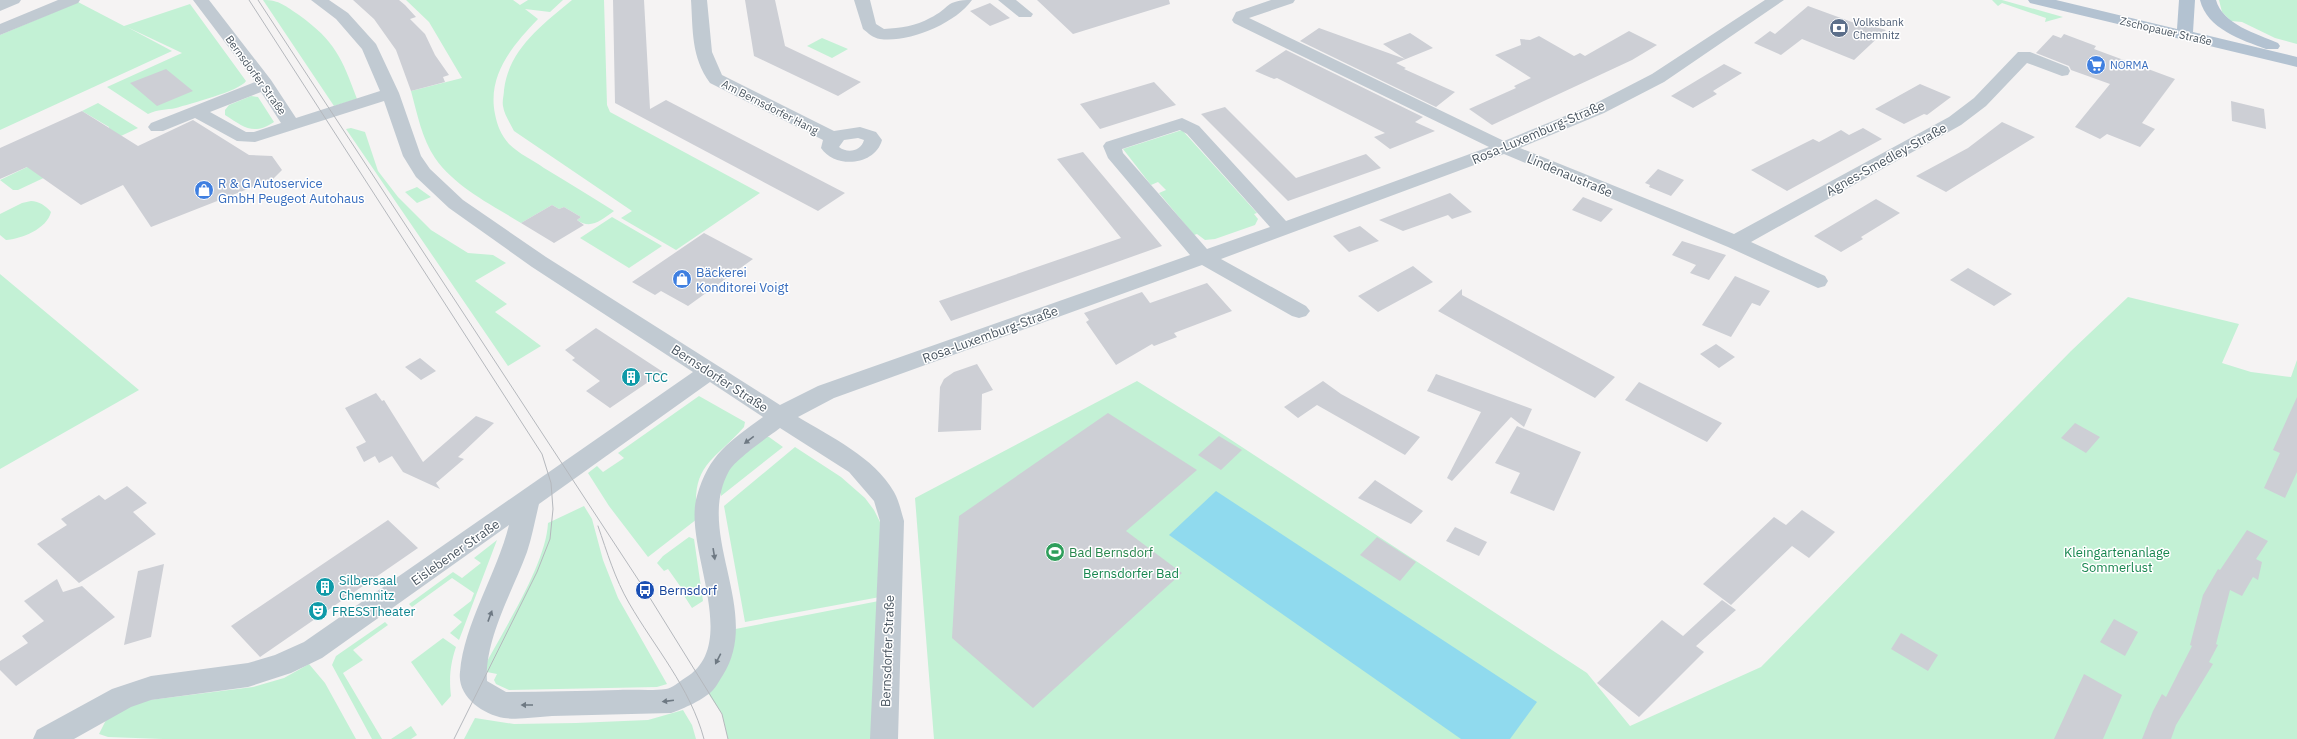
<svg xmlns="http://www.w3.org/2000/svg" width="2297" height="739" font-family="'IBM Plex Sans',sans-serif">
  <rect width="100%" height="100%" fill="#f5f3f3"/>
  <path fill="#c3f1d5" d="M263 0C280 0 285 6 299 15 335 41 342 58 357 99L334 106Z
    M406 0H513L520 5 528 0H563L550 12 525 9 538 19C513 45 487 75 495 114 497 125 501 135 509 144 519 154 533 160 544 168 568 182 591 197 614 211 601 220 591 230 577 220L581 217 564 207 559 209 552 205 521 223C492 205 455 187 435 158 422 139 417 113 411 91L462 78 429 22Z
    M572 0H604L607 105 610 112 760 193 676 250 621 218 632 211 514 131C510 123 504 114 503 106 502 101 504 95 504 90 509 49 542 25 572 0Z
    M1992 0H2002L2063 17 2045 22 2046 18 2002 3 1998 6Z
    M2219 0H2297V44L2275 38 2242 22 2231 21 2222 12Z
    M78 2 124 26 190 4 246 81C240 91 189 104 176 108 166 110 158 109 148 114L107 87 182 53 127 27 172 51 0 130V35Z
    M822 38 848 49 832 58 807 46Z
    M251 96 258 97 274 122C253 136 244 127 225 115V110L229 105Z
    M98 103 138 128 108 142 109 127 82 111Z
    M351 128 365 132 378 171 398 197 431 230 468 253 493 255 506 263 475 281 507 304 495 312 541 346 508 366 346 129Z
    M1182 130 1257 213 1254 214 1258 219 1255 225 1215 239 1205 240 1197 234 1194 235 1159 193 1166 190 1158 182 1151 185 1123 149Z
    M67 148 82 160 18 190H13L0 180Z
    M417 187 431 197 417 203 405 192Z
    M31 201C39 201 46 206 51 212 47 229 21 239 6 240L0 235V214L22 203Z
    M612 217 662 246 629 268 580 238Z
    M0 274 139 390 0 469Z
    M2128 297 2239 324 2222 363 2251 372 2291 377 2297 360V739H934L915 498 1137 381 1216 430 1587 673 1630 726 1761 667 2071 351Z
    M699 396 745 422 744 427C712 463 691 464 697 519L648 557 609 506 588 473 597 466 603 472 624 458 618 453Z
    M764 437H769L783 447 721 496C717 469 746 453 764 437Z
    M795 447 841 477 865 498 874 510 882 526 880 597 745 622 724 506Z
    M584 506 592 519 603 560 618 598 667 684 657 687 509 690 496 684 494 680 497 674 482 671C502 632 546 565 548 523Z
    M689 537 694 539 703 601 692 608 683 594 685 593 668 569 664 571 657 563 663 556Z
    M497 540 459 640 450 633 462 622 453 615 471 601 474 593 452 578 412 607 409 604 453 572 462 578 481 563 474 558Z
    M889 599 884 739H728L722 714 702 684 725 631Z
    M385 622 388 625 353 650 363 660 343 673 382 739H372L332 665 336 656Z
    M443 638 456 647C450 665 449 678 451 696L442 706 411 662Z
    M309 664 325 683 356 739H163L108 737 99 734 109 714 134 702 253 687 284 678Z
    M683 710 692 725 696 739H464L475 718 514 724 576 723 648 720Z
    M411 726 417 735 411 739H391Z"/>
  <path fill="#90daee" d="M1216 491 1537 702 1510 739H1461L1169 535Z"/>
  <path fill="#cdcfd5" d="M353 0H399L405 5 416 17 410 19 425 34 435 55 449 75 443 77 445 82 411 91 396 50 374 19Z
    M613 0H644L650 109 666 100 845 193 818 211 615 103Z
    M745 0H775L785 46 861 82 838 96 754 56Z
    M1037 0H1169L1170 4 1073 34Z
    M990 3 1010 18 990 26 970 11Z
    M1808 6 1860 25 1861 23 1886 30 1854 60 1802 39 1781 55 1754 43 1770 31 1775 34Z
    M1319 28 1405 59 1383 44 1410 33 1433 48 1396 63 1406 68 1404 69 1455 92 1436 107 1300 41Z
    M1629 31 1657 45 1632 60 1492 125 1469 109 1516 88 1514 86 1531 78 1495 55 1521 45 1520 39 1530 40 1539 36 1574 56 1580 53 1585 56Z
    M2064 34 2096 46 2094 49 2175 79 2142 123 2155 129 2140 147 2107 134 2100 139 2075 127 2110 84 2071 70 2069 66 2036 53 2053 35 2061 38Z
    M1286 50 1423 117 1415 122 1435 131 1390 149 1374 137 1385 133 1277 78 1274 79 1255 71Z
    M1724 64 1742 73 1713 91 1717 94 1693 108 1671 96Z
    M166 69 193 91 157 106 130 83Z
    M1154 82 1176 105 1100 129 1080 104Z
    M1920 84 1951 97 1927 115 1924 114 1904 124 1875 109Z
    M2231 101 2264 109 2266 129 2232 121Z
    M1225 107 1296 178 1366 154 1381 168 1288 201 1201 114Z
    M82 111 138 146 193 120 249 155 272 156 282 170 273 179 151 227 123 185 81 205 27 167 0 179V148Z
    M2002 122 2035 137 1946 192 1916 176 1968 148Z
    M1863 128 1882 139 1787 191 1751 170 1813 139 1819 142 1841 130 1849 135Z
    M1083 152 1162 246 951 321 939 301 1121 238 1057 159Z
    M1658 169 1684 180 1671 196 1649 187 1650 185 1645 183Z
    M1450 193 1472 212 1452 219 1448 215 1403 231 1379 220Z
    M1583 197 1613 209 1601 222 1572 210Z
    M1876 199 1900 213 1861 237 1863 239 1841 252 1814 236Z
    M552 205 559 209 564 207 581 217 577 220 584 225 554 243 521 223Z
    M1360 226 1379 241 1349 252 1333 236Z
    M704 233 753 259 688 306 661 291 655 295 632 282Z
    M1682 241 1726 255 1709 280 1690 273 1696 265 1672 255Z
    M1413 266 1433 282 1378 312 1358 296Z
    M1968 268 2012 294 1994 306 1950 280Z
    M1735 276 1770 291 1760 306 1752 303 1731 337 1702 325Z
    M1207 283 1232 311 1174 333 1177 337 1154 346 1152 344 1116 365 1086 322 1089 320 1084 313 1142 292 1150 303Z
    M1462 289V295L1615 377 1595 398 1438 311Z
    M596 328 663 372 610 408 586 391 600 381 572 360 575 358 565 350Z
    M1716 344 1735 357 1719 368 1700 354Z
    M420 358 436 371 421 380 405 367Z
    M977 364 993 390 982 394 981 430 938 432 940 387 944 379 954 372Z
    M1436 374 1532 409 1524 427 1511 417 1452 481 1447 478 1481 412 1427 391Z
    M1323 381 1341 394 1420 437 1405 455 1317 405 1298 418 1284 407Z
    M1639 382 1722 423 1707 442 1625 400Z
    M376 393 382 401 384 400 423 462 476 416 494 423 458 457 464 459 436 483 440 489 403 472 392 456 379 463 375 456 364 462 356 447 366 442 345 408Z
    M2297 397V472L2285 498 2264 488 2280 453 2273 450Z
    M1108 413 1197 470 1126 531 1182 573 1033 708 952 638 959 516Z
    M2075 423 2100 437 2086 453 2061 438Z
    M1517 426 1581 452 1554 511 1510 493 1520 473 1495 463Z
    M1219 436 1242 450 1221 470 1198 455Z
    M1375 480 1423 511 1411 524 1358 498Z
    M127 486 147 503 133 512 156 534 79 583 37 544 67 525 61 519 99 495 105 500Z
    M1802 510 1835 532 1809 558 1792 546 1731 605 1703 584 1774 517 1786 525Z
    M388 520 418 548 260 657 231 626Z
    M1455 527 1487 542 1479 556 1446 541Z
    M2247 530 2268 541 2256 559 2262 562 2258 580 2253 577 2242 596 2230 590 2216 644 2218 645 2209 662 2213 664 2176 725 2171 739H2142L2153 711 2162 694 2166 697 2192 646 2190 645 2203 595 2218 569 2220 570Z
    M1377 537 1416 562 1400 581 1360 555Z
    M164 564 151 637 124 645 138 571Z
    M57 579 63 592 82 586 115 617 16 686 0 670V661L28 643 22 636 44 621 24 601Z
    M1722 600 1736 610 1696 646 1704 652 1639 717 1597 683 1662 620 1683 636Z
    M2114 619 2138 632 2125 656 2100 642Z
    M1901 633 1938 655 1928 671 1891 649Z
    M2084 674 2122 695 2103 739H2054Z"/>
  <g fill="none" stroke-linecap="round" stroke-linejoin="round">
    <path fill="#c1cad2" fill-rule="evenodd" d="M0 0H21L19 3 0 11Z
      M58 0H80L78 3 0 35V24Z
      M193 0H209L271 80 296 118 380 91 362 49 336 19 311 0H329L348 13 376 44 399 93 421 156 430 169 463 200 546 257 780 405 818 386 1190 255 1108 158 1103 146 1106 142 1182 118 1199 126 1286 221 1489 147 1234 23 1232 20 1236 12 1271 0H1295L1293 3 1249 18 1504 141 1592 105 1652 74 1765 0H1784L1664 82 1604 113 1520 148 1734 234 1949 117 1974 98 2018 52H2030L2068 67 2070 71 2068 75 2062 76 2027 63 1986 106 1961 125 1751 242 1825 276 1828 281 1825 286 1818 288 1728 247 1504 154 1221 259 1306 306 1310 311 1306 316 1299 318 1292 316 1202 265 834 398 798 417C831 437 874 457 894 492 899 501 901 511 904 521L898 739H870L880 521 874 501 849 472 780 428C768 437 736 459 729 471 694 534 763 611 723 675 720 679 717 686 713 690 705 699 683 709 671 713 631 714 592 715 552 716 537 717 519 720 504 718 482 714 457 696 460 672 464 624 497 573 509 525L322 658 291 673 248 687 151 700 131 707 74 739H33L37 730 112 689 151 676 248 663 275 655 304 642 693 372 532 267 449 208 416 177 403 156 384 101 255 142 237 141 195 118 163 131H151L148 127 151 123 255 82ZM261 92 281 123 254 132H246L210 112ZM1180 130 1187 134 1270 227 1207 249 1123 153 1122 149ZM710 382 763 417C729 442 709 454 697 496 682 546 743 644 685 678 679 682 672 688 666 689 651 691 633 689 618 690 580 691 543 692 506 692L487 681C484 641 513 590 527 552 532 537 535 520 539 504Z
      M691 0H707L712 52 722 75 834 131 860 127 876 132 882 140C875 166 835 169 821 148L823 140 710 83C691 57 693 30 691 0ZM858 138 864 140C861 151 848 154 839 147L844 140Z
      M854 0H870L876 24 884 29C900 28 916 26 930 18 951 8 944 0 972 0 955 24 908 43 880 39 873 38 868 33 863 29Z
      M998 0H1016L1033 14 1031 17H1019Z"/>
    <path fill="#b3c2d1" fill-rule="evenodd" d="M2028 0H2056L2177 29 2179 0H2195L2193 32 2297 57V67L2030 3Z
      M2200 0H2216C2222 24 2257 34 2278 43L2280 46 2278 49H2266C2242 40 2207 29 2200 0Z"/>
    <path stroke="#b5b8bd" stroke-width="1" d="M249 0 542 454 551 483 553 509 550 539 537 572 454 739
      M258 0 645 590 722 714 728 739
      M598 526C607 552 615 579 629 603 655 648 690 687 704 739"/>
  </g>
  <defs><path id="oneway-solid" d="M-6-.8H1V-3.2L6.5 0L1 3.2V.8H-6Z"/></defs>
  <g fill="#6e7983">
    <use href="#oneway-solid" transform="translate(749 440) rotate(143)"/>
    <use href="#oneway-solid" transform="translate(714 554) rotate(81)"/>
    <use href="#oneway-solid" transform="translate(490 616) rotate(-70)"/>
    <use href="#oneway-solid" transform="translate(718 659) rotate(117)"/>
    <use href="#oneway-solid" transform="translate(668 701) rotate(173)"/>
    <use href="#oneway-solid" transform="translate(527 705) rotate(180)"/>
  </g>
  <defs>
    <g id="bank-disc" transform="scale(1)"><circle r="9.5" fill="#5c6f8a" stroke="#fff"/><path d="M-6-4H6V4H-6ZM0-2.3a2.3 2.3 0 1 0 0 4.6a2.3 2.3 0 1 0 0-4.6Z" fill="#fff"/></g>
    <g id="supermarket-disc" transform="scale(1)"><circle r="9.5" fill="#3f7fe0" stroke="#fff"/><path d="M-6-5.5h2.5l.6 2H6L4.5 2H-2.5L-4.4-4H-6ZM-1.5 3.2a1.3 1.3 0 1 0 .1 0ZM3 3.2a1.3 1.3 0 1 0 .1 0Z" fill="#fff"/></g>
    <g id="shop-disc" transform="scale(1)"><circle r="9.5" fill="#3f7fe0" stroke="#fff"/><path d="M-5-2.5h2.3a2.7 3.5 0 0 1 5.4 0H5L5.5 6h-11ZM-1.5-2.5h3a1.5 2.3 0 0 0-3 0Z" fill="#fff"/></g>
    <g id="building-disc" transform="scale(1)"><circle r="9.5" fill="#0f9aa8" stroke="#fff"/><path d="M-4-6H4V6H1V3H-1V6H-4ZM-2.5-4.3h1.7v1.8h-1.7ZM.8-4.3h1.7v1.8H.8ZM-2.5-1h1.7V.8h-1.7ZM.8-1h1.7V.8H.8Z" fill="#fff"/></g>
    <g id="stadium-disc" transform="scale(1)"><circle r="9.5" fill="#2e9e5b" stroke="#fff"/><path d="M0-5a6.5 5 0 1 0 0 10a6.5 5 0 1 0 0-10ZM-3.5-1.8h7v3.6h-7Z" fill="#fff"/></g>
    <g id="bus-disc" transform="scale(1)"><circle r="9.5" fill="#1a4fb4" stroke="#fff"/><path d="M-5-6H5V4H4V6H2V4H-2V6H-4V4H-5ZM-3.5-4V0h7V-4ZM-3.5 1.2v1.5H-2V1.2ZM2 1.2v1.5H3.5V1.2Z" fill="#fff"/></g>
    <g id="theatre-disc" transform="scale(1)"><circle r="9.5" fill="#0f9aa8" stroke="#fff"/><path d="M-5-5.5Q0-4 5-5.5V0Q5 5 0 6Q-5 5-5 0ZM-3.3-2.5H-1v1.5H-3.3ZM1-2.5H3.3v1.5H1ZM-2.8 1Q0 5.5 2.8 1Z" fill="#fff"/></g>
  </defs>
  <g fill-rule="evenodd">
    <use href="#bank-disc" x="1839" y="28"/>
    <use href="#supermarket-disc" x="2096" y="65"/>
    <use href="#shop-disc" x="204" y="190"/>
    <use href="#shop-disc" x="682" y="279"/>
    <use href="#building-disc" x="631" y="377"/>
    <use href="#stadium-disc" x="1055" y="552"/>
    <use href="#building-disc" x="325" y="587"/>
    <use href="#bus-disc" x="645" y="590"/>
    <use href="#theatre-disc" x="318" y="611"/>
  </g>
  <g text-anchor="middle" stroke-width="3" stroke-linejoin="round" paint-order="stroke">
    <g font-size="11" fill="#4e5e75" stroke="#fff" text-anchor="start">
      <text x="1853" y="26">Volksbank<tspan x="1853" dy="13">Chemnitz</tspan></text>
    </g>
    <g font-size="11" fill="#4a5661" stroke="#fff">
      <text transform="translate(2166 31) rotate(13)" y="4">Zschopauer Straße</text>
      <text transform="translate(256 75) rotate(54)" y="4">Bernsdorfer Straße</text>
      <text transform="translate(770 107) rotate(27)" y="4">Am Bernsdorfer Hang</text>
    </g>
    <g font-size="11" fill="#366cbe" stroke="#fff" text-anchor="start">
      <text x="2110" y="69">NORMA</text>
    </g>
    <g font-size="13" fill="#4a5661" stroke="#fff">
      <text transform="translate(1538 132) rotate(-23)" y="5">Rosa-Luxemburg-Straße</text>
      <text transform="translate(1886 159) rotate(-29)" y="5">Agnes-Smedley-Straße</text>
      <text transform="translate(1570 175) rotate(23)" y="5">Lindenaustraße</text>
      <text transform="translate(990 334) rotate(-20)" y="5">Rosa-Luxemburg-Straße</text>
      <text transform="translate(720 378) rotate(33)" y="5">Bernsdorfer Straße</text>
      <text transform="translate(455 552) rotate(-35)" y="5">Eislebener Straße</text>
      <text transform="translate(887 651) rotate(-88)" y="5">Bernsdorfer Straße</text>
    </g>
    <g font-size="13" fill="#366cbe" stroke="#fff" text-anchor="start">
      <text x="218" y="188">R &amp; G Autoservice<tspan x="218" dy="15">GmbH Peugeot Autohaus</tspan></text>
      <text x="696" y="277">Bäckerei<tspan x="696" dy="15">Konditorei Voigt</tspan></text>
    </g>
    <g font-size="13" fill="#0d838f" stroke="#fff" text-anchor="start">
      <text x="645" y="382">TCC</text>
      <text x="339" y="585">Silbersaal<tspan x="339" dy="15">Chemnitz</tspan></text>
      <text x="332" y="616">FRESSTheater</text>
    </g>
    <g font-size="13" fill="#27864d" stroke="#fff" text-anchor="start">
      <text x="1069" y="557">Bad Bernsdorf</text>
    </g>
    <g font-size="13" fill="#17864f" stroke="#fff">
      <text x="2117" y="557">Kleingartenanlage<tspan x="2117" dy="15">Sommerlust</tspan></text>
      <text x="1131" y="578">Bernsdorfer Bad</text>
    </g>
    <g font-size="13" fill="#164399" stroke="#fff" text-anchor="start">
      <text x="659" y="595">Bernsdorf</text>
    </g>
  </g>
</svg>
